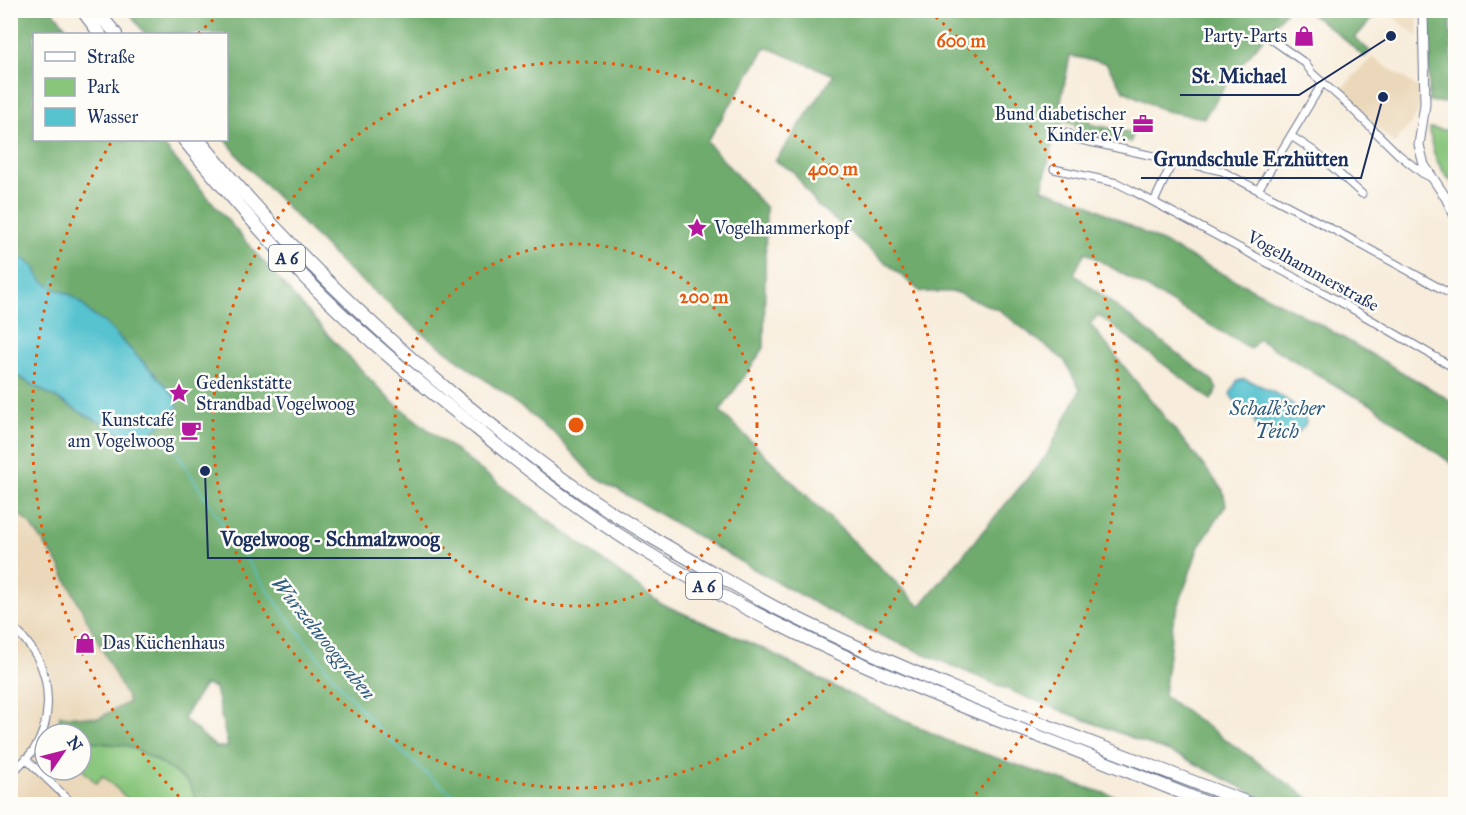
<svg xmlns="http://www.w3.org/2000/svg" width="1466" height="815" font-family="'IM FELL Great Primer',serif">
  <rect width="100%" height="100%" fill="#fdfcf7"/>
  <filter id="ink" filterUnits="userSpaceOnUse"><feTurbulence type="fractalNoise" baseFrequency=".0167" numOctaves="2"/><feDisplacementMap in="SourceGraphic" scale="12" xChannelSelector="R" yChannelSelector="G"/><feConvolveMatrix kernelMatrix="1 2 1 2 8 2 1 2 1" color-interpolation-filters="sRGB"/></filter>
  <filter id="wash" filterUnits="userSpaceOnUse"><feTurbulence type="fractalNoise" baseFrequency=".008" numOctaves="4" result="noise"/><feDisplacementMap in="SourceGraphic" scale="24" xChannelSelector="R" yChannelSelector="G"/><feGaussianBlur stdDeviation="1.35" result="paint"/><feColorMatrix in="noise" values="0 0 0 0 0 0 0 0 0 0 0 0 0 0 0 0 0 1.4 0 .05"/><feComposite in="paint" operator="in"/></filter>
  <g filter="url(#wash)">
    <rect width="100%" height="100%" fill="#f8eddc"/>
    <path fill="#ebd8ba" d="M1386 11H1418V37Z
      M1372 57 1419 88 1420 105 1416 117 1394 144 1340 90Z
      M10 507 31 525 58 563 129 703 99 718 60 715 58 731 63 734H45V770H81V741L199 804H11Z"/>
    <path fill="#89c67c" stroke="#527a6d" stroke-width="1.5" d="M1430 128 1455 132V185C1439 170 1430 150 1430 128Z
      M81 741 129 746 159 762 188 782 199 804H133L103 776 96 783 81 768Z"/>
    <path fill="#6eab6c" stroke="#446d65" stroke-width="1.5" fill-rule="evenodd" d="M11 11H53L72 34H34V140H159L254 251 329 336 390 400 478 468 660 603 768 651 839 689 950 742 1052 777 1141 804H199L188 782 159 762 129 746 81 741V734H63L58 731 60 715 99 718 129 702 58 563 31 525 11 507 10 372 84 414 127 436 144 441 175 399 156 375 105 323 92 315 80 302 69 294 55 289 45 283 39 277 37 271 33 265 11 251ZM205 685 215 688 228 747H216L183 718Z
      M128 11H1286L1235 72 1204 118 1165 111 1124 91 1106 63 1070 56 1061 101 1064 111 1090 118V124L1133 133 1131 142 1095 134 1093 140 1080 136 1074 124 1064 122 1057 128 1054 138 1042 189 1086 203 1154 238 1314 321 1455 403V466L1372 405 1352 395 1258 339 1251 349 1085 252 1074 274 1213 381 1217 390 1211 400 1098 315 1090 324 1223 490 1226 505 1199 546 1173 622 1164 696 1317 804H1274L1182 757 1028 698 849 622 741 562 591 474 555 434 507 396 422 333 342 264 243 162 226 140V34H145ZM766 47 834 75 775 161 793 171 817 205 921 292H955L999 310 1064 360 1080 390 1046 456 920 606 720 411 764 348 766 208 707 142Z
      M1306 11H1379L1355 38 1370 51 1364 57C1346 40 1327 24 1306 11Z
      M1428 11H1453V17L1450 25 1455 100 1443 103 1429 101Z"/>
    <path fill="#56c3cf" stroke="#387996" stroke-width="1.5" d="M11 251 33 265 37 271 39 277 45 283 55 289 69 294 80 302 92 315 105 323 166 386 176 399 178 407 153 431 144 441 127 436 84 414 11 372Z
      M1244 379C1260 385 1305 404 1306 423L1299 432 1285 443C1276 442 1265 440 1259 432 1254 423 1256 419 1247 411 1241 404 1234 403 1230 394L1237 381Z"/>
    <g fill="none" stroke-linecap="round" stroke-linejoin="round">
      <path stroke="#56c3cf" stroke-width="1.5" d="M51 287 57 277
        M166 435C220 522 276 608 341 686 378 730 419 773 467 804"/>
    </g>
  </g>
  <g filter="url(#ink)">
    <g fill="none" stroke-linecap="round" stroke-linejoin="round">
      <g stroke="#68728a" stroke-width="9">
        <path id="street" d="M1271 39 1305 63 1312 73 1348 105 1398 154 1422 173 1432 178
          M1067 132 1076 139 1222 171 1349 238 1456 297
          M1291 136 1314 151 1362 194
          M1054 169 1117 183 1131 190 1337 300 1456 369
          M1258 190 1323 82
          M1154 202 1173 161
          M10 625C21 634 30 645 37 657 52 685 51 725 33 751 26 759 18 767 10 775
          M26 759 73 804"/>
      </g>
      <g stroke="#68728a" stroke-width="11">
        <path id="secondary" d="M1423 10 1425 104 1419 145 1424 165 1446 198 1456 218"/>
      </g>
      <g stroke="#68728a" stroke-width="14">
        <path id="highway" d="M82 10 100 34
          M96 10 116 34
          M184 140C228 194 274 248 325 298 372 344 424 387 476 428 534 476 593 521 658 559 774 629 899 682 1025 731 1087 754 1148 780 1210 804
          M199 140C276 235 365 321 459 399 499 431 538 462 580 491 625 523 673 550 721 577 739 587 757 598 776 608 929 685 1091 742 1251 804"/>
      </g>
      <use href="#street" stroke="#fff" stroke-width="7"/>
      <use href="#secondary" stroke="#fff" stroke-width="9"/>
      <use href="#highway" stroke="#fff" stroke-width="12"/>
    </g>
  </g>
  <g fill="none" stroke="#e8590c" stroke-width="3" stroke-dasharray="3 6">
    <circle cx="576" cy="425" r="181"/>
    <circle cx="576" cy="425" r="363"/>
    <path d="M185 803A544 544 0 0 1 112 141M198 34A544 544 0 0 1 223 11M929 11A544 544 0 0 1 967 803"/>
  </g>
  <defs>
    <g id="shop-bare" transform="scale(1.62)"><path d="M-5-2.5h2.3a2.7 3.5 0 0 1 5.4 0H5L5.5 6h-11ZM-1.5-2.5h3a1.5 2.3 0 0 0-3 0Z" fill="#b5179e" stroke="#fdfcf7" stroke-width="2.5" paint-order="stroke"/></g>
    <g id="office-bare" transform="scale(1.62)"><path d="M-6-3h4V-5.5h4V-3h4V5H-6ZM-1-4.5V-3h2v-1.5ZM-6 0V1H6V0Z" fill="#b5179e" stroke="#fdfcf7" stroke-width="2.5" paint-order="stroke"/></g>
    <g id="sight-bare" transform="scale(1.62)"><path d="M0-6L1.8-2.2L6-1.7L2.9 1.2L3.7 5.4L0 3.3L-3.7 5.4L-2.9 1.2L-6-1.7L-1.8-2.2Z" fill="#b5179e" stroke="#fdfcf7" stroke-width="2.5" paint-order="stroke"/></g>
    <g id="cafe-bare" transform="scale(1.62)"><path d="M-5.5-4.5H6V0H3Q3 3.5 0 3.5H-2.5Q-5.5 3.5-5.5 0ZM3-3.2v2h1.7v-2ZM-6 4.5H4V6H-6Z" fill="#b5179e" stroke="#fdfcf7" stroke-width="2.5" paint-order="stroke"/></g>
  </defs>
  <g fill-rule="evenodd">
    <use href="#shop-bare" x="1304" y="36"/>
    <use href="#office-bare" x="1143" y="124"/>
    <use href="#sight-bare" x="697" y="228"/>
    <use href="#sight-bare" x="179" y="393"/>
    <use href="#cafe-bare" x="191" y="430"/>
    <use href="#shop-bare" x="85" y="643"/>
  </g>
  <g text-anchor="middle" stroke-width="5" stroke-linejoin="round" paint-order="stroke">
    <g fill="#fdfcf7" stroke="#5f6c8c" stroke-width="1.5">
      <rect x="269" y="245" width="36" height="26" rx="4.5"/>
      <rect x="686" y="573" width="36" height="26" rx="4.5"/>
    </g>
    <g font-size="16" font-weight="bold" fill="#1b2f5e">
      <text x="287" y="264">A 6</text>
      <text x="704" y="592">A 6</text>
    </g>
    <g font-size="18" fill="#1b2f5e" stroke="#fdfcf7" text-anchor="end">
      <text x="1287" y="42">Party-Parts</text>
      <text x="1126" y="120">Bund diabetischer<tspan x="1126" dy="21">Kinder e.V.</tspan></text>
      <text x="714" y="234" text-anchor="start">Vogelhammerkopf</text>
      <text x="196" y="389" text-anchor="start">Gedenkstätte<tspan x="196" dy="21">Strandbad Vogelwoog</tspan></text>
      <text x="174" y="426">Kunstcafé<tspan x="174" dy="21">am Vogelwoog</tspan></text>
      <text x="102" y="649" text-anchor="start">Das Küchenhaus</text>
    </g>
    <g font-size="18" fill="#1b2f5e" stroke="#fdfcf7">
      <text transform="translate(1313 271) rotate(29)" y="6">Vogelhammerstraße</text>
    </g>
    <g font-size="20" font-style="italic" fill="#2d5b80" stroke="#fdfcf7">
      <text x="1277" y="415">Schalk'scher<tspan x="1277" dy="23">Teich</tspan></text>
      <text transform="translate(324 638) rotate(51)" y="7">Wurzelwooggraben</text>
    </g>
  </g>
  <circle cx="576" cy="425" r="9" fill="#e8590c" stroke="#fdfcf7" stroke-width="3"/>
  <g font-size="18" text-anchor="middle" font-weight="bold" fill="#e8590c" stroke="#fdfcf7" stroke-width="5" stroke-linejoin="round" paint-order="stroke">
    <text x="961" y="47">600 m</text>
    <text x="833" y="175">400 m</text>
    <text x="704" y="303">200 m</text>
  </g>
  <path fill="none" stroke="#1b2f5e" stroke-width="2" d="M1391 36L1299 95H1180M1383 97L1361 178H1141M205 471L208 558H451"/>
  <g fill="#1b2f5e" stroke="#fdfcf7" stroke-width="2">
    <circle cx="1391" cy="36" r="6"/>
    <circle cx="1383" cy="97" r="6"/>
    <circle cx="205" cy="471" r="6"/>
  </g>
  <g font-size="20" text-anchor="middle" font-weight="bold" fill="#1b2f5e" stroke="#fdfcf7" stroke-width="5" stroke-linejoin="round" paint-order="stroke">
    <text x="1239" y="83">St. Michael</text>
    <text x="1251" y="166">Grundschule Erzhütten</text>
    <text x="330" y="546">Vogelwoog - Schmalzwoog</text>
  </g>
  <rect width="1466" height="815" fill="none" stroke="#fdfcf7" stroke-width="36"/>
  <rect x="33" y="33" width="195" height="108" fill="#fdfcf7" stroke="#a3aaba" stroke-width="1.5"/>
  <rect x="45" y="52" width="30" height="9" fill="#ffffff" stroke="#a3aaba" stroke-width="1.5"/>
  <text x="87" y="63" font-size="18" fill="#1b2f5e">Straße</text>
  <rect x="45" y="78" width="30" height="18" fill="#89c67c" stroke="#a3aaba" stroke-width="1.5"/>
  <text x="87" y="93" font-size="18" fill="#1b2f5e">Park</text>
  <rect x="45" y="108" width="30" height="18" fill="#56c3cf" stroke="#a3aaba" stroke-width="1.5"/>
  <text x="87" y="123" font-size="18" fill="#1b2f5e">Wasser</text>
  <g transform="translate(63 752) rotate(55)"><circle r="28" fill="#fdfcf7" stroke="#a3aaba" stroke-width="1.5"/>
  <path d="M0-4.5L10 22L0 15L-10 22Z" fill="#b5179e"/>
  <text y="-9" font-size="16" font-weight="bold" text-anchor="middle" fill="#1b2f5e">N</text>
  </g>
</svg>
